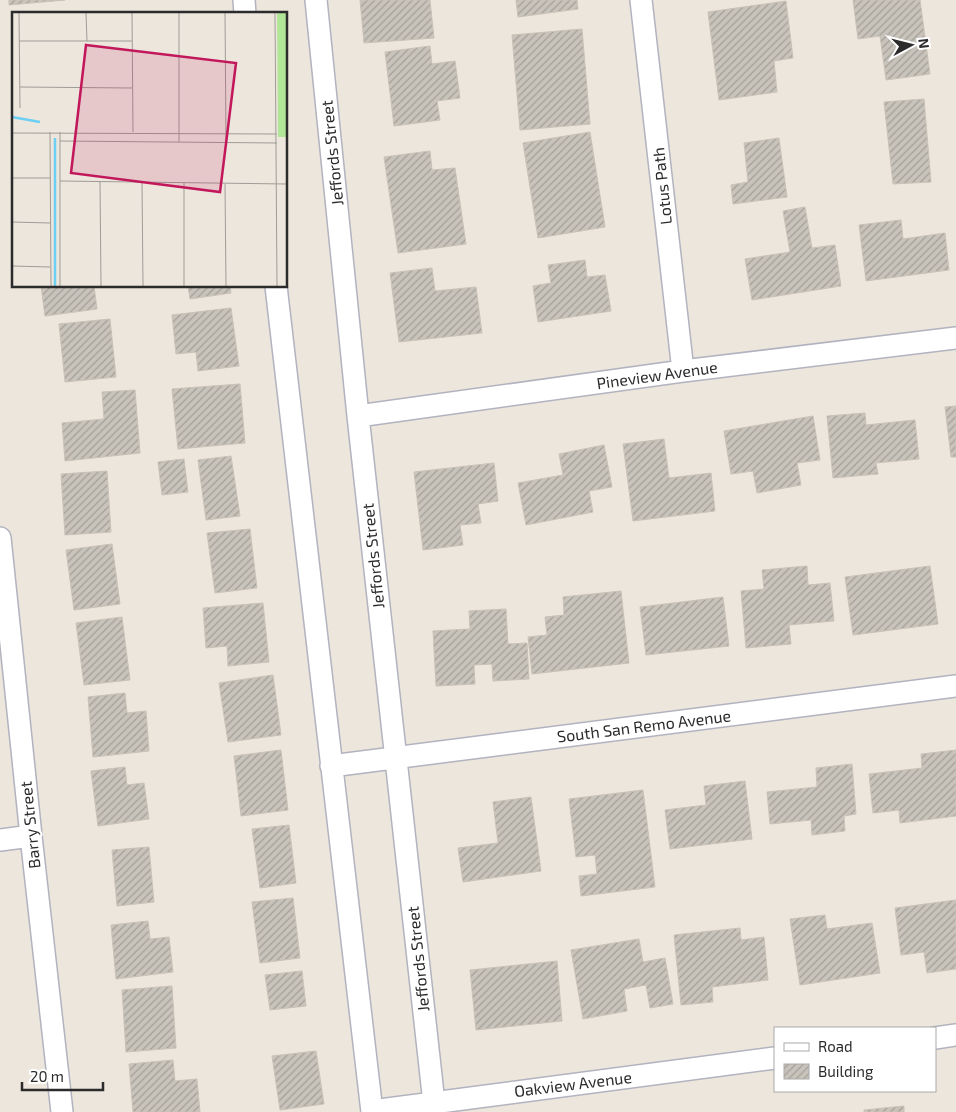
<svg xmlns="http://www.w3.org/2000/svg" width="956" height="1112" font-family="'Exo 2',sans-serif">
  <defs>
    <pattern id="building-hatch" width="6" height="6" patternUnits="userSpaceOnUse" patternTransform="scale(1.25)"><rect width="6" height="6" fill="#c9c4bb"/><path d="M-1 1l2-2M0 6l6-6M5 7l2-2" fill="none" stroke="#a39f98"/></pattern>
  </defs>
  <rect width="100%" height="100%" fill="#ede6dd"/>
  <path fill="url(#building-hatch)" stroke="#c9c2b6" d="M9 0H65L9 5Z
    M360 0H430L434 38 364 43Z
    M516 0H577L578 9 518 17Z
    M853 0H920L930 74 886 80 880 36 858 39Z
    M786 1 793 58 774 61 777 92 719 100 708 12Z
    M582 29 590 124 520 130 512 35Z
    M430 46 432 64 455 61 460 98 437 101 440 120 394 126 385 52Z
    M924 99 931 182 893 184 884 102Z
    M590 132 605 227 538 238 523 143Z
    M779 138 787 197 733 204 731 185 748 182 744 143Z
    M430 151 432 170 455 168 466 244 398 253 384 157Z
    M805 207 812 248 835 245 841 286 752 300 745 259 790 252 783 211Z
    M901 220 903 239 945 233 949 270 866 281 859 225Z
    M585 260 587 277 605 275 611 311 538 322 533 286 551 283 548 265Z
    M432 268 435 291 476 287 482 333 399 342 390 273Z
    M41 286H94L97 309 45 316Z
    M188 286H230L231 293 190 299Z
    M231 308 239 366 198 371 196 352 176 354 172 315Z
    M110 319 116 377 65 382 59 324Z
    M240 384 245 443 178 449 172 389Z
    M135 390 140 453 65 461 62 423 104 419 102 392Z
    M956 406V457H951L945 407Z
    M865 413 866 425 915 420 919 459 876 463 878 474 833 478 827 416Z
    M813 416 820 460 797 463 801 485 757 493 753 471 731 474 724 431Z
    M664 439 669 478 711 473 715 511 633 521 623 444Z
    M604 445 612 487 589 491 593 512 526 525 518 483 563 475 559 454Z
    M231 456 240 516 206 520 198 460Z
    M184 459 188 492 162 495 158 462Z
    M494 463 498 501 478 504 481 523 460 525 463 545 423 550 414 472Z
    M107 471 111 532 65 535 61 474Z
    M250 529 257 588 215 593 207 533Z
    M112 544 120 604 74 610 66 550Z
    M807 566 808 585 830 583 834 621 789 625 791 644 746 648 741 591 764 589 762 570Z
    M930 566 938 624 853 635 845 577Z
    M621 591 629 663 532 674 528 637 547 635 545 617 564 615 563 597Z
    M723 597 729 646 646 655 640 607Z
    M263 603 269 662 228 666 227 646 206 648 203 608Z
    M506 609 508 644 527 643 529 679 493 681 492 664 474 665 475 684 436 686 433 631 470 629 469 611Z
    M122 617 130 680 84 685 76 623Z
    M273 675 281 735 228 742 219 683Z
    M125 693 127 713 146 711 149 751 93 757 88 697Z
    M281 750 288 810 241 816 234 756Z
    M956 750V816L900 823 899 810 873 813 869 774 922 768 921 754Z
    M852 764 856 814 844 816 845 831 812 835 811 820 770 824 767 792 817 787 816 768Z
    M125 767 127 785 144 783 149 819 98 826 91 771Z
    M745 781 752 839 670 849 665 810 706 805 704 786Z
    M643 790 655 887 581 896 579 876 597 874 595 855 576 857 569 799Z
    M531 797 541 871 463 882 458 848 498 843 493 802Z
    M289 825 296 883 260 888 252 829Z
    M149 847 154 902 117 906 112 850Z
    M293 898 300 958 260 963 252 902Z
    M956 900V969L927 973 924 952 901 955 895 908Z
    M825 915 827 929 872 923 880 973 800 985 790 919Z
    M148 921 150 939 169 937 173 972 116 979 111 925Z
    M740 928 741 940 764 937 768 980 712 987 713 1002 681 1005 674 935Z
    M639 939 643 962 665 958 673 1004 650 1008 646 985 624 989 627 1011 583 1019 571 950Z
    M557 961 562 1021 476 1030 470 970Z
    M302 971 306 1006 270 1010 265 975Z
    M172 986 176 1048 126 1052 122 990Z
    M316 1051 324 1104 280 1110 272 1056Z
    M173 1060 175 1081 197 1079 200 1112H133L129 1064Z
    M904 1106V1112H864V1110Z"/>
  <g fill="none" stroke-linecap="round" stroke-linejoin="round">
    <g stroke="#b1b3bf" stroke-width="24">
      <path id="street" d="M244 0 245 14
        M316 0 358 416 435 1112
        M641 0 683 371
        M276 286 372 1112
        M358 416 683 371 956 338
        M0 538 31 836 62 1112
        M331 766 956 686
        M0 840 31 836
        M935 1038 956 1035
        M372 1111 775 1058"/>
    </g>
    <use href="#street" stroke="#fff" stroke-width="21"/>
  </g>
  <g text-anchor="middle" stroke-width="4.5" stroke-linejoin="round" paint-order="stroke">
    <g font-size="16" fill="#2b2b2b" stroke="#fff">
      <text transform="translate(332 153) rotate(-96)" y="6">Jeffords Street</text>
      <text transform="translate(662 186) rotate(-96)" y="6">Lotus Path</text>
      <text transform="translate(657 375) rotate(-8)" y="6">Pineview Avenue</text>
      <text transform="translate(373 556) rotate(-96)" y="6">Jeffords Street</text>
      <text transform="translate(644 726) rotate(-7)" y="6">South San Remo Avenue</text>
      <text transform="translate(30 825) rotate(-96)" y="6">Barry Street</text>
      <text transform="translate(418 959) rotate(-96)" y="6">Jeffords Street</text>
      <text transform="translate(573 1084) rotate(-7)" y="6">Oakview Avenue</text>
    </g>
  </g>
  <g transform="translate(12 12)">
    <rect width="275" height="275" fill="#ede6dd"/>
    <path d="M265 1H275V125H266Z" fill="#b2e697"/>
    <path fill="none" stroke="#6ccff3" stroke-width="2.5" d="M0 105 28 110M43 126V274"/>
    <path fill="none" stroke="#9f9b96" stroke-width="1" d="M7 1 8 96M74 1 75 29M120 1 121 120M167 1V130M213 1 214 130M263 1 265 274M7 29H120M8 75 120 76M38 120 39 274M48 120V274M0 121 265 122M48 129 265 131M0 166H38M48 169 275 172M88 170 89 274M130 170 131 274M172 171V274M213 172 214 274M0 210 38 211M0 254 38 255"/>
    <path fill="#c2185b" fill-opacity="0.15" stroke="#c2185b" stroke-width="2.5" d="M74 33 224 51 208 180 59 161Z"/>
    <rect width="275" height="275" fill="none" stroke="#2b2b2b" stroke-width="2.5"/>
  </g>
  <rect x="774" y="1027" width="162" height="65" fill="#ffffff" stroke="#aaaaaa"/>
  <rect x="784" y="1043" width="25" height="8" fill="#ffffff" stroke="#aaaaaa"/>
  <text x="818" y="1052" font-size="15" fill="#2b2b2b">Road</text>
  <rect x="784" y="1064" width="25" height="15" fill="url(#building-hatch)" stroke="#aaaaaa"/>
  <text x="818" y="1077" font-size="15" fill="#2b2b2b">Building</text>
  <g transform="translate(911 45) rotate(83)" stroke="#ffffff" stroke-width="4" paint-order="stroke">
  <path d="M0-4L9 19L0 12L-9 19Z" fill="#2b2b2b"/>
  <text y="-8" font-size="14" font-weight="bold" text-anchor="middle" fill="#2b2b2b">N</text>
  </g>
  <path d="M22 1082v8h81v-8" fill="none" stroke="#2b2b2b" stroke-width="2.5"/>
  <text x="30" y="1082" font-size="15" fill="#2b2b2b" stroke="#ffffff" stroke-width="4" paint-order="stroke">20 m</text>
</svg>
